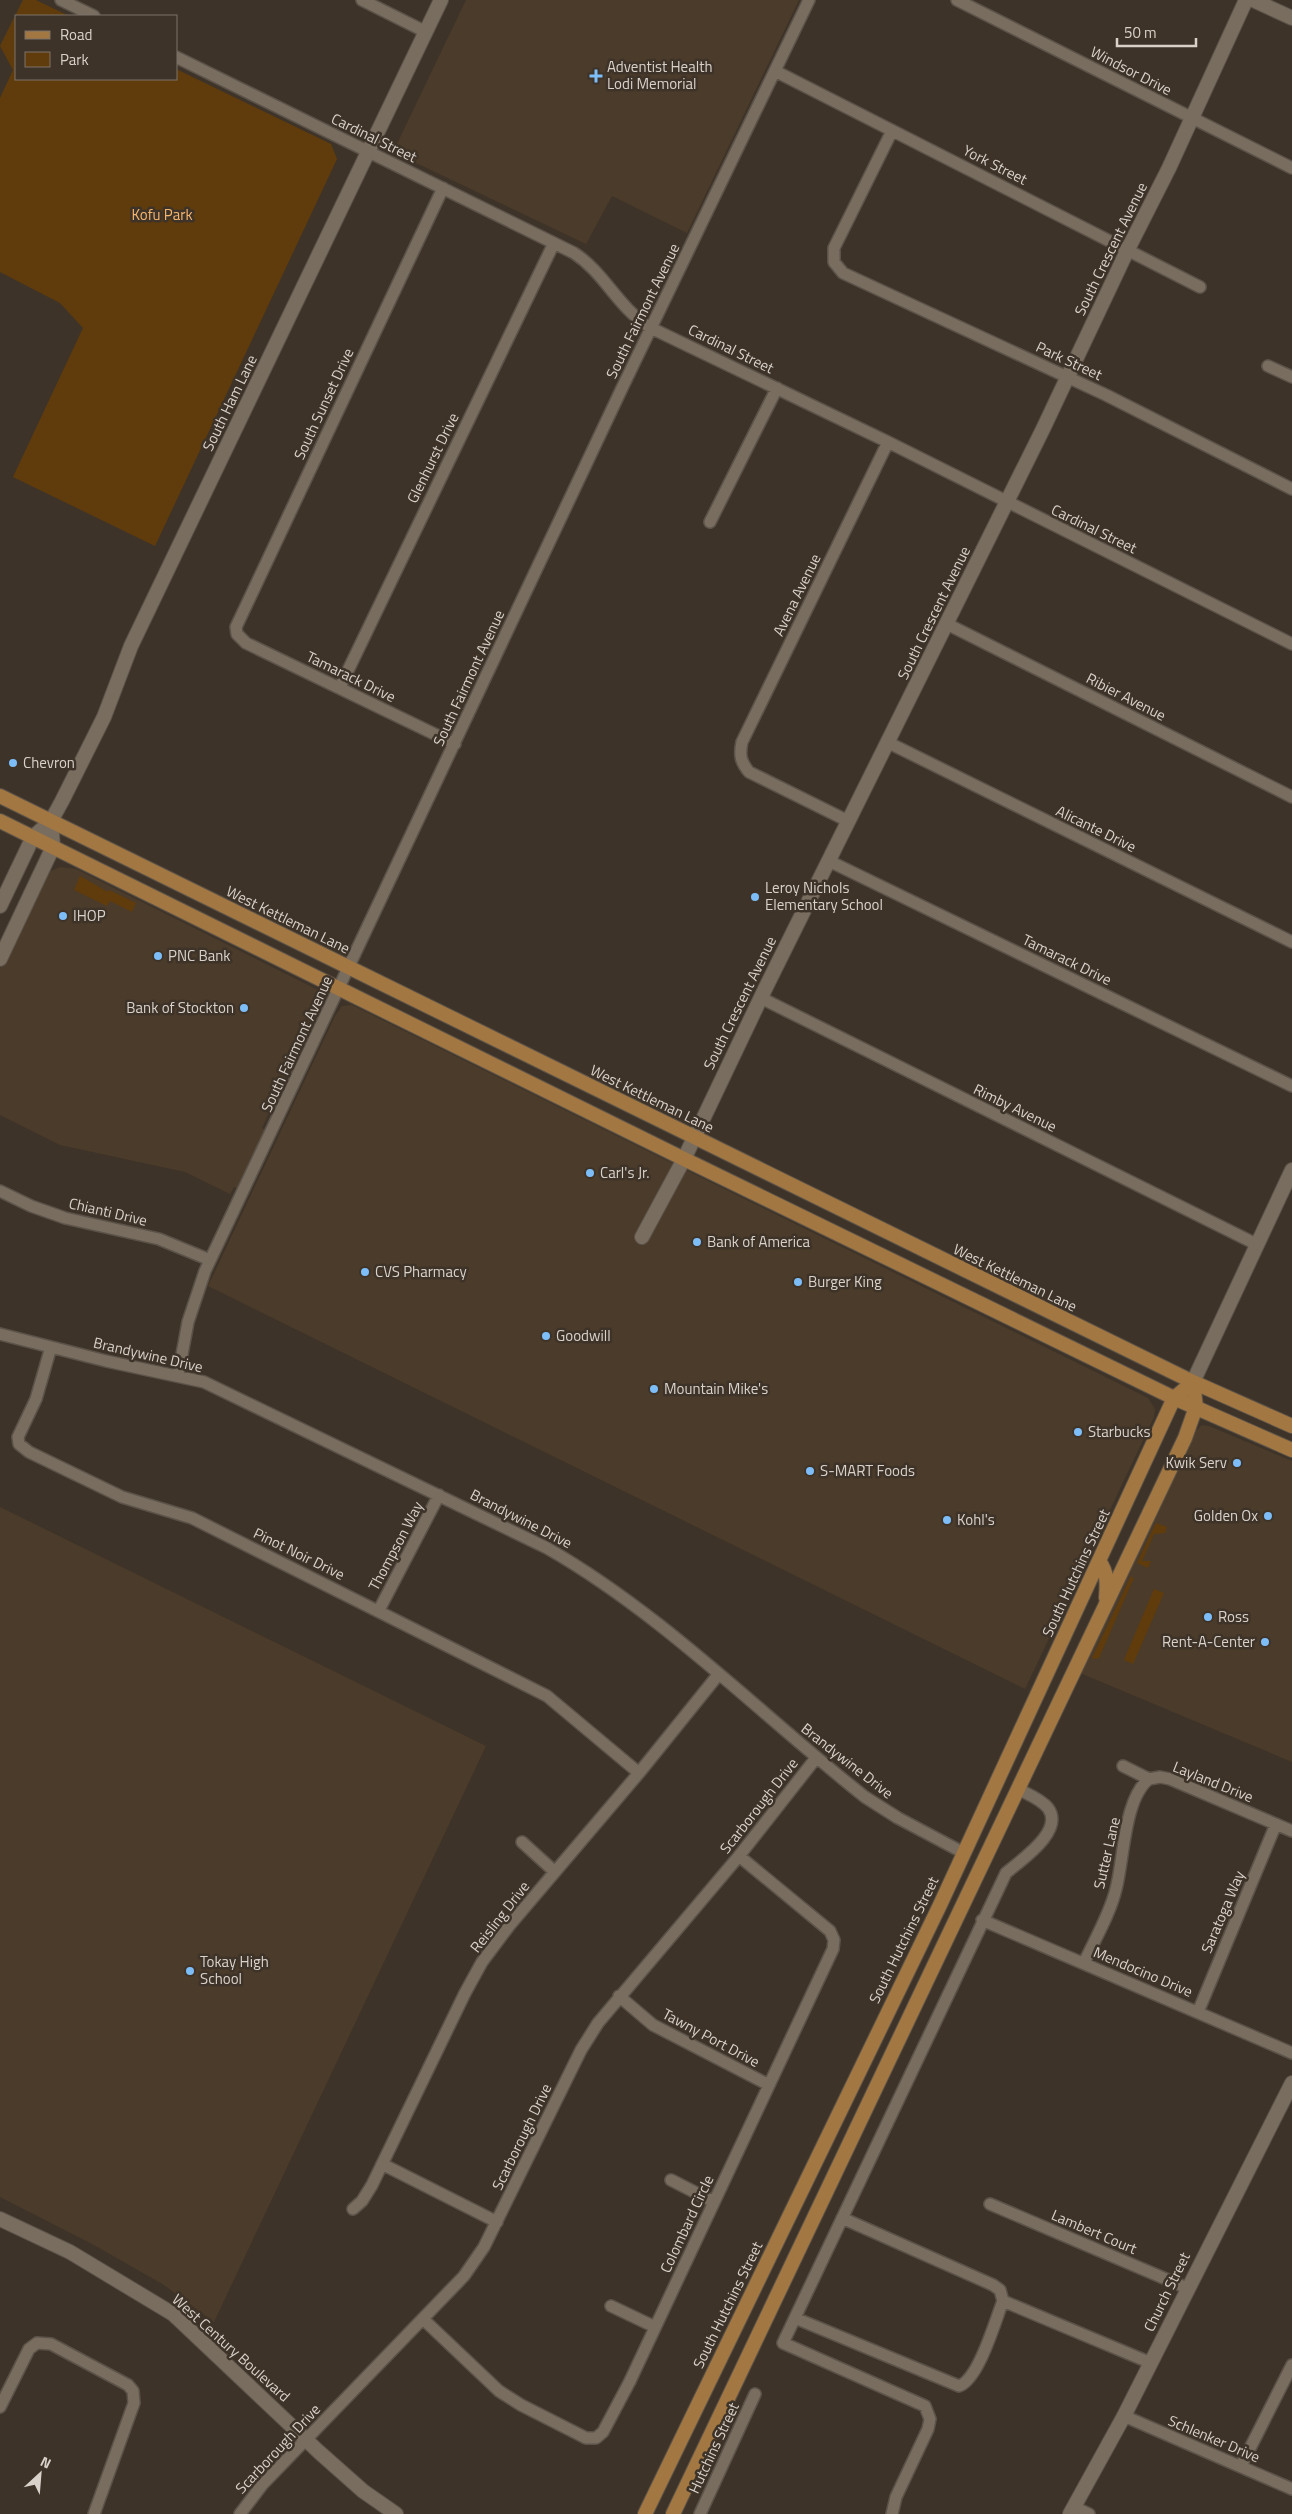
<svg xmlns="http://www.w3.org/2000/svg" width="1292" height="2514" font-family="'Titillium Web',sans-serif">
  <rect width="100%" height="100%" fill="#3e3328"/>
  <path fill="#4b3b2a" d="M466 0H799L687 233 612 196 586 244 393 152Z
    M60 867 76 869 318 990 321 1001 262 1128 271 1133 243 1191 234 1187 230 1194 185 1172 60 1145 0 1115V968L42 879 49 872Z
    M352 1005 1148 1398 1155 1409 1154 1417 1025 1689 208 1286 335 1016 342 1006Z
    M1202 1425 1209 1426 1292 1461V1762L1080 1673 1192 1434Z
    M0 1507 486 1746 214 2322 164 2285 94 2245 0 2197Z"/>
  <path fill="#603c0c" d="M23 0H36L69 16H16V79H176V69L331 144 337 159 155 546 13 477 83 328 60 303 0 272V98L13 70 0 46Z
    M80 876 108 892 109 890 136 903 132 912 110 901 107 906 74 890Z
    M1156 1523 1167 1527 1165 1533 1154 1534 1142 1561H1151L1148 1568 1137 1563Z
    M1131 1576 1134 1579 1132 1582 1099 1658 1094 1659 1092 1658Z
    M1154 1589 1164 1593 1133 1664 1124 1660Z"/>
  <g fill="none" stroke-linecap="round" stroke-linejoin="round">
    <g stroke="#5b5248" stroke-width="14">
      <path id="minor" d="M61 0 94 16
        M362 0 426 32
        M957 0 1292 168
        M176 57 574 253C605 273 617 307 651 328L888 442 1292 644
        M775 71 1200 287
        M892 131 834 248V262L843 273 1106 395 1292 489
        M443 188 236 627 237 634 246 643 455 744
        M1268 366 1292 377
        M710 522 777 388
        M947 624 1292 797
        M340 687 554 243
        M887 742 1292 942
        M848 821 749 772C741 762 739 756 742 742L888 442
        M829 861 1292 1086
        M761 998 1256 1244
        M0 1191 31 1206 65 1218 159 1239 210 1260
        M0 1334 106 1361 204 1382 547 1548C664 1615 760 1714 865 1797L898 1818 964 1853
        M51 1347 36 1399 18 1437 19 1444 29 1452 122 1497 192 1518 547 1696 639 1773
        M178 1376 188 1322 205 1271 623 386 809 0
        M379 1610 439 1495
        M1123 1766 1149 1779 1160 1777 1170 1779 1292 1831
        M522 1842 555 1872
        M982 1920 1292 2053
        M1084 1963C1095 1939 1110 1914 1116 1889 1124 1859 1124 1798 1149 1779
        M619 1996 653 2025 769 2085
        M1198 2012 1276 1824
        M382 2164 497 2222
        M671 2180 714 2202
        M990 2204 1187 2288
        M353 2209 362 2201 372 2185 465 1993 482 1962 509 1926 639 1773 718 1675
        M842 2218 993 2285 1000 2290 1003 2301
        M1003 2301 1151 2363
        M611 2306 655 2327
        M795 2318 959 2386C979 2379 995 2321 1003 2301
        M423 2319 499 2391 521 2405 586 2438H596L603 2432 630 2381 833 1949 834 1940 830 1931 739 1856
        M0 2407 29 2349 37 2343 51 2344 128 2385 133 2391 134 2403 94 2514
        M1124 2416 1292 2489
        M1241 2466 1292 2365
        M1074 2507 1089 2514
        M240 2514 262 2485 464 2276 484 2247 581 2050 598 2023 739 1856 816 1758
        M700 2514 755 2394
        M892 2514 896 2497 928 2429 930 2419 925 2406 783 2343 1006 1873C1021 1860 1065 1831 1048 1808 1041 1799 1027 1794 1018 1789"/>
    </g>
    <g stroke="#5b5248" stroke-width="16">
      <path id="tertiary" d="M1253 0 1292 18
        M642 1237 684 1159 765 989 1043 429 1128 249 1169 168 1246 0
        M0 2219 70 2252 173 2314 319 2452 363 2491 396 2514
        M1070 2514 1124 2416 1292 2083"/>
    </g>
    <g stroke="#5b5248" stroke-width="16">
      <path id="secondary" d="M0 906 33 837 51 821 62 801 104 717 131 646 441 0
        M0 959 53 847 51 821
        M1193 1382 1292 1170"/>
    </g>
    <g stroke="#5b5248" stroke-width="16">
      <path id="primary" d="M0 796 1193 1382 1292 1426
        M0 821 684 1159 1174 1398 1292 1450
        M1099 1561C1108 1573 1107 1584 1106 1598
        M645 2514 940 1905 1174 1398 1193 1382
        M673 2514 1185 1438 1196 1407 1193 1382"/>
    </g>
    <use href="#minor" stroke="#796d60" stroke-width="11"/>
    <use href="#tertiary" stroke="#796d60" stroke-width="14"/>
    <use href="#secondary" stroke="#796d60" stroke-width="14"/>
    <use href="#primary" stroke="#a27741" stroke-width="14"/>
  </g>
  <g fill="#7dbef9" stroke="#3e3328" stroke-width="2">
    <path d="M593.5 68.5h5v5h5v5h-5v5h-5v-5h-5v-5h5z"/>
    <circle cx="13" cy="763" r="5"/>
    <circle cx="755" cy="897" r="5"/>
    <circle cx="63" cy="916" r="5"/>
    <circle cx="158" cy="956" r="5"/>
    <circle cx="244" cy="1008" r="5"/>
    <circle cx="590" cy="1173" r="5"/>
    <circle cx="697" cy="1242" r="5"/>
    <circle cx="365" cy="1272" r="5"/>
    <circle cx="798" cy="1282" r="5"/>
    <circle cx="546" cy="1336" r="5"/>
    <circle cx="654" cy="1389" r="5"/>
    <circle cx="1078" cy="1432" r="5"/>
    <circle cx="1237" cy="1463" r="5"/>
    <circle cx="810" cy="1471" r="5"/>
    <circle cx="1268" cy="1516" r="5"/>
    <circle cx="947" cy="1520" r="5"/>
    <circle cx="1208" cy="1617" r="5"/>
    <circle cx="1265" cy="1642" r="5"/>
    <circle cx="190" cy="1971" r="5"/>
  </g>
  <g text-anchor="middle" stroke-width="5" stroke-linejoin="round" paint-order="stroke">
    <g font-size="15" fill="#d9d2cb" stroke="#3e3328" text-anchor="start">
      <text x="607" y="72">Adventist Health<tspan x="607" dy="17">Lodi Memorial</tspan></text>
      <text x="23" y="768">Chevron</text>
      <text x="765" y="893">Leroy Nichols<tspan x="765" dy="17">Elementary School</tspan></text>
      <text x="73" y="921">IHOP</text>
      <text x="168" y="961">PNC Bank</text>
      <text x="234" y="1013" text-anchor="end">Bank of Stockton</text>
      <text x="600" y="1178">Carl's Jr.</text>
      <text x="707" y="1247">Bank of America</text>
      <text x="375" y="1277">CVS Pharmacy</text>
      <text x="808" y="1287">Burger King</text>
      <text x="556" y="1341">Goodwill</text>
      <text x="664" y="1394">Mountain Mike's</text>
      <text x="1088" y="1437">Starbucks</text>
      <text x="1227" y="1468" text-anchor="end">Kwik Serv</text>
      <text x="820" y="1476">S-MART Foods</text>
      <text x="1258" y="1521" text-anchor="end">Golden Ox</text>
      <text x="957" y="1525">Kohl's</text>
      <text x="1218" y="1622">Ross</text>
      <text x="1255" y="1647" text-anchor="end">Rent-A-Center</text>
      <text x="200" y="1967">Tokay High<tspan x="200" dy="17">School</tspan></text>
    </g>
    <g font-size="15" fill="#d9d2cb" stroke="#3e3328">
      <text transform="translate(1131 71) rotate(27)" y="5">Windsor Drive</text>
      <text transform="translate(374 138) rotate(26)" y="5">Cardinal Street</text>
      <text transform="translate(995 165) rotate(27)" y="5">York Street</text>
      <text transform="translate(1111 249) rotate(-64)" y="5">South Crescent Avenue</text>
      <text transform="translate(643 311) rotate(-64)" y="5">South Fairmont Avenue</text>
      <text transform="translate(731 349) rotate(26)" y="5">Cardinal Street</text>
      <text transform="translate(1069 361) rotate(25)" y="5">Park Street</text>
      <text transform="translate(230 403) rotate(-64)" y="5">South Ham Lane</text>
      <text transform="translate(324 404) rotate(-65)" y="5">South Sunset Drive</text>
      <text transform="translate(433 458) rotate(-64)" y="5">Glenhurst Drive</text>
      <text transform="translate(1094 529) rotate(26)" y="5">Cardinal Street</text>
      <text transform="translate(797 595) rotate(-64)" y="5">Avena Avenue</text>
      <text transform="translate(934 613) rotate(-64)" y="5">South Crescent Avenue</text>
      <text transform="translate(351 677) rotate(26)" y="5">Tamarack Drive</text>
      <text transform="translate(469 678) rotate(-65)" y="5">South Fairmont Avenue</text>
      <text transform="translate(1126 697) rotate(27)" y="5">Ribier Avenue</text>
      <text transform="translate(1096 829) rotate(26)" y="5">Alicante Drive</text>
      <text transform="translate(288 920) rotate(26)" y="5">West Kettleman Lane</text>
      <text transform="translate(1067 960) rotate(26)" y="5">Tamarack Drive</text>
      <text transform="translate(740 1003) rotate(-64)" y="5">South Crescent Avenue</text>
      <text transform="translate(297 1044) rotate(-65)" y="5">South Fairmont Avenue</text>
      <text transform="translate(652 1099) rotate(26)" y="5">West Kettleman Lane</text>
      <text transform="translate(1015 1108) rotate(26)" y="5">Rimby Avenue</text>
      <text transform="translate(108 1212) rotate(13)" y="5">Chianti Drive</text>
      <text transform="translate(1015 1278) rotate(26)" y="5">West Kettleman Lane</text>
      <text transform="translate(148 1355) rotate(13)" y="5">Brandywine Drive</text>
      <text transform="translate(521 1519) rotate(27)" y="5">Brandywine Drive</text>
      <text transform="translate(396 1546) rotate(-62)" y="5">Thompson Way</text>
      <text transform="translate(299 1554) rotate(26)" y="5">Pinot Noir Drive</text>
      <text transform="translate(1076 1573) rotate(-65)" y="5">South Hutchins Street</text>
      <text transform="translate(847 1761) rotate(38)" y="5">Brandywine Drive</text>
      <text transform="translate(1213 1782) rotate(22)" y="5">Layland Drive</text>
      <text transform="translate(759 1806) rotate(-52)" y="5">Scarborough Drive</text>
      <text transform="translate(1107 1853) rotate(-77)" y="5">Sutter Lane</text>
      <text transform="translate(1223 1912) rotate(-67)" y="5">Saratoga Way</text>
      <text transform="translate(500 1917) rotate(-52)" y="5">Reisling Drive</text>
      <text transform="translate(904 1940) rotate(-64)" y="5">South Hutchins Street</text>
      <text transform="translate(1143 1972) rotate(23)" y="5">Mendocino Drive</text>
      <text transform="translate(711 2038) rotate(28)" y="5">Tawny Port Drive</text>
      <text transform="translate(522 2137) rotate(-64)" y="5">Scarborough Drive</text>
      <text transform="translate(687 2224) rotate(-65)" y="5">Colombard Circle</text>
      <text transform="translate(1094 2232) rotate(23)" y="5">Lambert Court</text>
      <text transform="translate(1167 2292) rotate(-64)" y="5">Church Street</text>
      <text transform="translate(728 2305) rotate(-64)" y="5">South Hutchins Street</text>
      <text transform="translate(231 2348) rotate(42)" y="5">West Century Boulevard</text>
      <text transform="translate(1214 2439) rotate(23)" y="5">Schlenker Drive</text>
      <text transform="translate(714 2448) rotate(-65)" y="5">Hutchins Street</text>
      <text transform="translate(278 2449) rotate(-47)" y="5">Scarborough Drive</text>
    </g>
    <g font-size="15" fill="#f6b56d" stroke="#3e3328">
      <text x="162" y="220">Kofu Park</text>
    </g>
  </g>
  <rect x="15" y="15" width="162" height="65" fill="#3e3328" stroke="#7c7369"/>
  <rect x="25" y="31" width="25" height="8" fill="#a27741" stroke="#7c7369"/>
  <text x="60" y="40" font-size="15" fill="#d9d2cb">Road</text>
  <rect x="25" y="52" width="25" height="15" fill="#603c0c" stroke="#7c7369"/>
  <text x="60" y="65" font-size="15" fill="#d9d2cb">Park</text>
  <g transform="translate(40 2474) rotate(26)" stroke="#3e3328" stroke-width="4" paint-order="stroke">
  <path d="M0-4L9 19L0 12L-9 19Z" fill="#d9d2cb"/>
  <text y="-8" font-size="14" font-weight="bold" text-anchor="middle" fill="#d9d2cb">N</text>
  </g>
  <path d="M1117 38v8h79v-8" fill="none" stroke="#d9d2cb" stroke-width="2.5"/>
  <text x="1124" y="38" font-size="15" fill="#d9d2cb" stroke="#3e3328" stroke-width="4" paint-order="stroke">50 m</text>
</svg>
